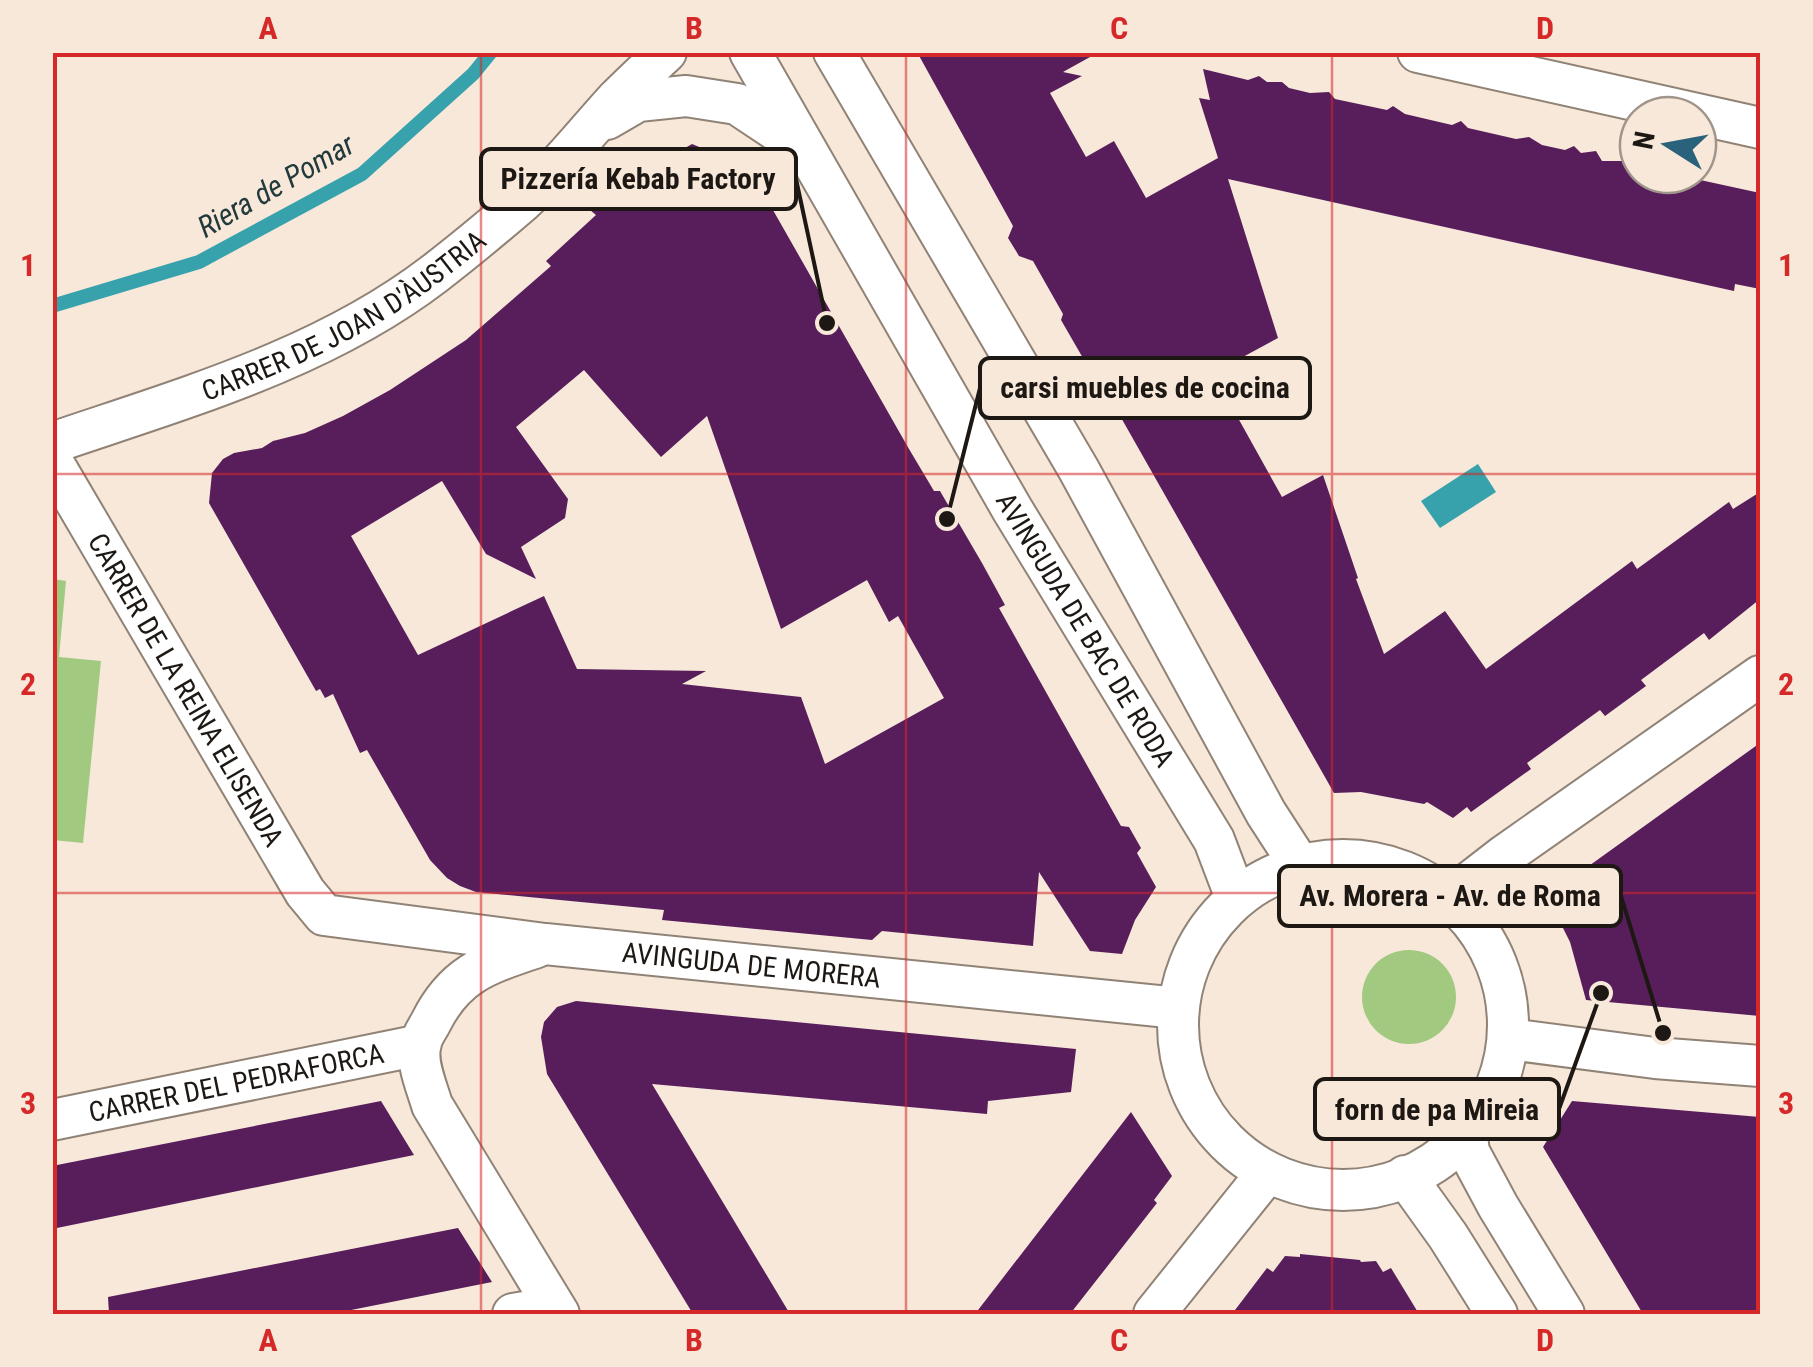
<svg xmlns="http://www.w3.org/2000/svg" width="1813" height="1367" font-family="'Roboto Condensed',sans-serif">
  <rect width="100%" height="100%" fill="#f7e8da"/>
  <path fill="#a2c980" d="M53 579 66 581 59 657 101 661 83 843 53 840Z
    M1362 997a47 47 0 1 1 94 0a47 47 0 1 1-94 0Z"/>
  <path fill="#37a2ab" d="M1478 464 1496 492 1440 528 1421 501Z"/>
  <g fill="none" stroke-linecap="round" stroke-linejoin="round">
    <path stroke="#37a2ab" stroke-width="14" d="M52 306 199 262 362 174 473 74 491 52"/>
  </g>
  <path fill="#581e5c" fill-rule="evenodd" d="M917 52H1099L1063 72 1082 76 1050 93 1086 157 1114 141 1146 198 1218 158 1199 98 1210 100 1203 69 1248 80 1259 76 1267 82H1282L1289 88 1310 93 1329 92 1335 99 1387 110 1393 106 1405 114 1452 125 1461 121 1468 128 1516 139 1529 137 1542 145 1565 150 1574 146 1581 153 1596 151 1602 161H1638V175H1688L1691 178 1760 193V289L1735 284 1734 291 1228 179 1278 338 1217 371 1227 389 1223 391 1282 497 1323 475 1358 578 1356 579 1384 654 1445 611 1486 669 1632 561 1637 569 1729 502 1733 509 1760 492V599L1709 640 1704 633 1641 680 1646 686 1605 716 1600 710 1527 763 1531 769 1471 812 1467 807 1453 818 1427 802 1424 804 1361 792 1334 793 1094 370 1091 372 1061 320 1063 314 1033 261 1019 256 1008 238 1013 226Z
    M692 144 726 158 722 167 757 182 909 449 934 491H940L982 563 1005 605 999 608 1121 826 1129 827 1141 848 1137 853 1156 887 1135 920 1122 954 1090 951 1039 872 1033 946 882 931 872 940 662 920 664 910 476 892 460 886 447 878 430 860 367 750 360 753 333 694 325 698 320 689 316 691 209 503 212 473 223 459 234 453 262 448 273 441 305 433 343 416 390 390 466 340 551 266 546 261 596 215 590 210 610 191ZM584 370 661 457 707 416 781 629 867 580 889 622 898 616 944 698 825 764 801 697 682 684 706 671 577 669 544 596 418 655 351 536 442 481 486 554 536 579 521 547 565 518 568 499 516 427Z
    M1760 743V1016L1586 1000 1570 942 1547 896Z
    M576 1001 1076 1049 1071 1092 988 1101 987 1114 652 1084 790 1314H693L547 1074 541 1037 544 1022 557 1007Z
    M381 1101 414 1155 52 1229V1166Z
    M1572 1101 1760 1117V1314H1643L1543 1147Z
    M1131 1112 1172 1176 1154 1200 1157 1203 1070 1314H975Z
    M458 1228 492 1282 331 1314H109L108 1297Z
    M1300 1254 1360 1260 1361 1262 1376 1261 1383 1272 1391 1268 1419 1314H1232L1267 1268 1273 1272 1285 1256 1300 1257Z"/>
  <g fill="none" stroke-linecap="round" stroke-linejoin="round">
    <g stroke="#908376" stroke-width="44">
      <g id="minor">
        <path id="s1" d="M750 52 1012 509 1214 840 1236 898"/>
        <path d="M834 52 1079 470 1266 813 1299 864"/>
        <path d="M1418 52 1760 128"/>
        <path d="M607 119 638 101 686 96 737 104 797 144"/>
        <path id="s2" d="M52 443C184 398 323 359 434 274 464 251 494 226 523 201 557 170 585 134 616 100 632 84 649 68 666 52"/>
        <path id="s3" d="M52 461 305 892 324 915 545 944 1178 1008"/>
        <circle cx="1343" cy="1025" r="165"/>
        <path d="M1452 896 1505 855 1760 676"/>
        <path d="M537 947C488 964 456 972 431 1022 428 1028 422 1036 421 1043 415 1062 427 1087 432 1105L559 1314"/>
        <path d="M1509 1039 1655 1058 1760 1066"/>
        <path id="s4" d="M52 1120 420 1045"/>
        <path d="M1467 1137 1469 1152 1498 1206 1564 1314"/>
        <path d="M1405 1176 1448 1236 1497 1314"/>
        <path d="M513 1314 554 1307"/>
        <path d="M1154 1314 1267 1173"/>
      </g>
    </g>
    <use href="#minor" stroke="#fff" stroke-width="40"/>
  </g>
  <path fill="none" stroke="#d62828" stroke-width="2.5" stroke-opacity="0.55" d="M481 52V1314M906 52V1314M1332 52V1314M52 474H1760M52 893H1760"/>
  <g text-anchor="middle" stroke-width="10" stroke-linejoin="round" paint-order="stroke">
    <g font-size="28" fill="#1d1813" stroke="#f7e8da">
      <text dy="10" stroke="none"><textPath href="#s2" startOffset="320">CARRER DE JOAN D'ÀUSTRIA</textPath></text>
      <text dy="10" stroke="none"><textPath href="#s1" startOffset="668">AVINGUDA DE BAC DE RODA</textPath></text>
      <text dy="10" stroke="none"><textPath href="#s3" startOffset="265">CARRER DE LA REINA ELISENDA</textPath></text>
      <text dy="10" stroke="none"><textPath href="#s3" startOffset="960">AVINGUDA DE MORERA</textPath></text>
      <text dy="10" stroke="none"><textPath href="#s4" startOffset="188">CARRER DEL PEDRAFORCA</textPath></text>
    </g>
    <g font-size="30" font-style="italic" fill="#223a3c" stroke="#f7e8da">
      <text transform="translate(276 186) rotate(-30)" y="10">Riera de Pomar</text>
    </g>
  </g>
  <path fill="none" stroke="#1d1813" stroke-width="4" d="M827 323L796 179M947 519L980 388M1663 1033L1621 896M1601 993L1559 1109"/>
  <g fill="#1d1813" stroke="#f7e8da" stroke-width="4">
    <circle cx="827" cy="323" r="10"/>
    <circle cx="947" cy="519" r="10"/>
    <circle cx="1663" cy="1033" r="10"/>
    <circle cx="1601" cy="993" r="10"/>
  </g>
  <g fill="#f7e8da" stroke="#1d1813" stroke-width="4">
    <rect x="481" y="149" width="315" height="60" rx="10"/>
    <rect x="980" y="358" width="330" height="60" rx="10"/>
    <rect x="1279" y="866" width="342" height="60" rx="10"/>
    <rect x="1315" y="1079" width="244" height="60" rx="10"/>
  </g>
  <g font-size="30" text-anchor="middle" font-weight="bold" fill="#1d1813">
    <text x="638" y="189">Pizzería Kebab Factory</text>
    <text x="1145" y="398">carsi muebles de cocina</text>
    <text x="1450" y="906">Av. Morera - Av. de Roma</text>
    <text x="1437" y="1120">forn de pa Mireia</text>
  </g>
  <rect width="1813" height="1367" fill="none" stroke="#f7e8da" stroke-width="110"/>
  <g transform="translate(1668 145) rotate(281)"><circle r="48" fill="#f7e8da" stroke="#a0958a" stroke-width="2.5"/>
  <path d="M0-8L18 38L0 25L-18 38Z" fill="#2a627c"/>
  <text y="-15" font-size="28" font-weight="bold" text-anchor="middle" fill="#1d1813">N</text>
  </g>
  <rect x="55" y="55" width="1703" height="1257" fill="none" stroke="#d62828" stroke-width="4"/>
  <g font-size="32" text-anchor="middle" font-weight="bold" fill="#d62828">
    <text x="268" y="39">A</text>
    <text x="694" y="39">B</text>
    <text x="1119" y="39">C</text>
    <text x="1545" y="39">D</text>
    <text x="28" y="276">1</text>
    <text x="1786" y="276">1</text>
    <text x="28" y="695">2</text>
    <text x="1786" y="695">2</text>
    <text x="28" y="1114">3</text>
    <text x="1786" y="1114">3</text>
    <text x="268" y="1351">A</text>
    <text x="694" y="1351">B</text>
    <text x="1119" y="1351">C</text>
    <text x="1545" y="1351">D</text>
  </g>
</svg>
